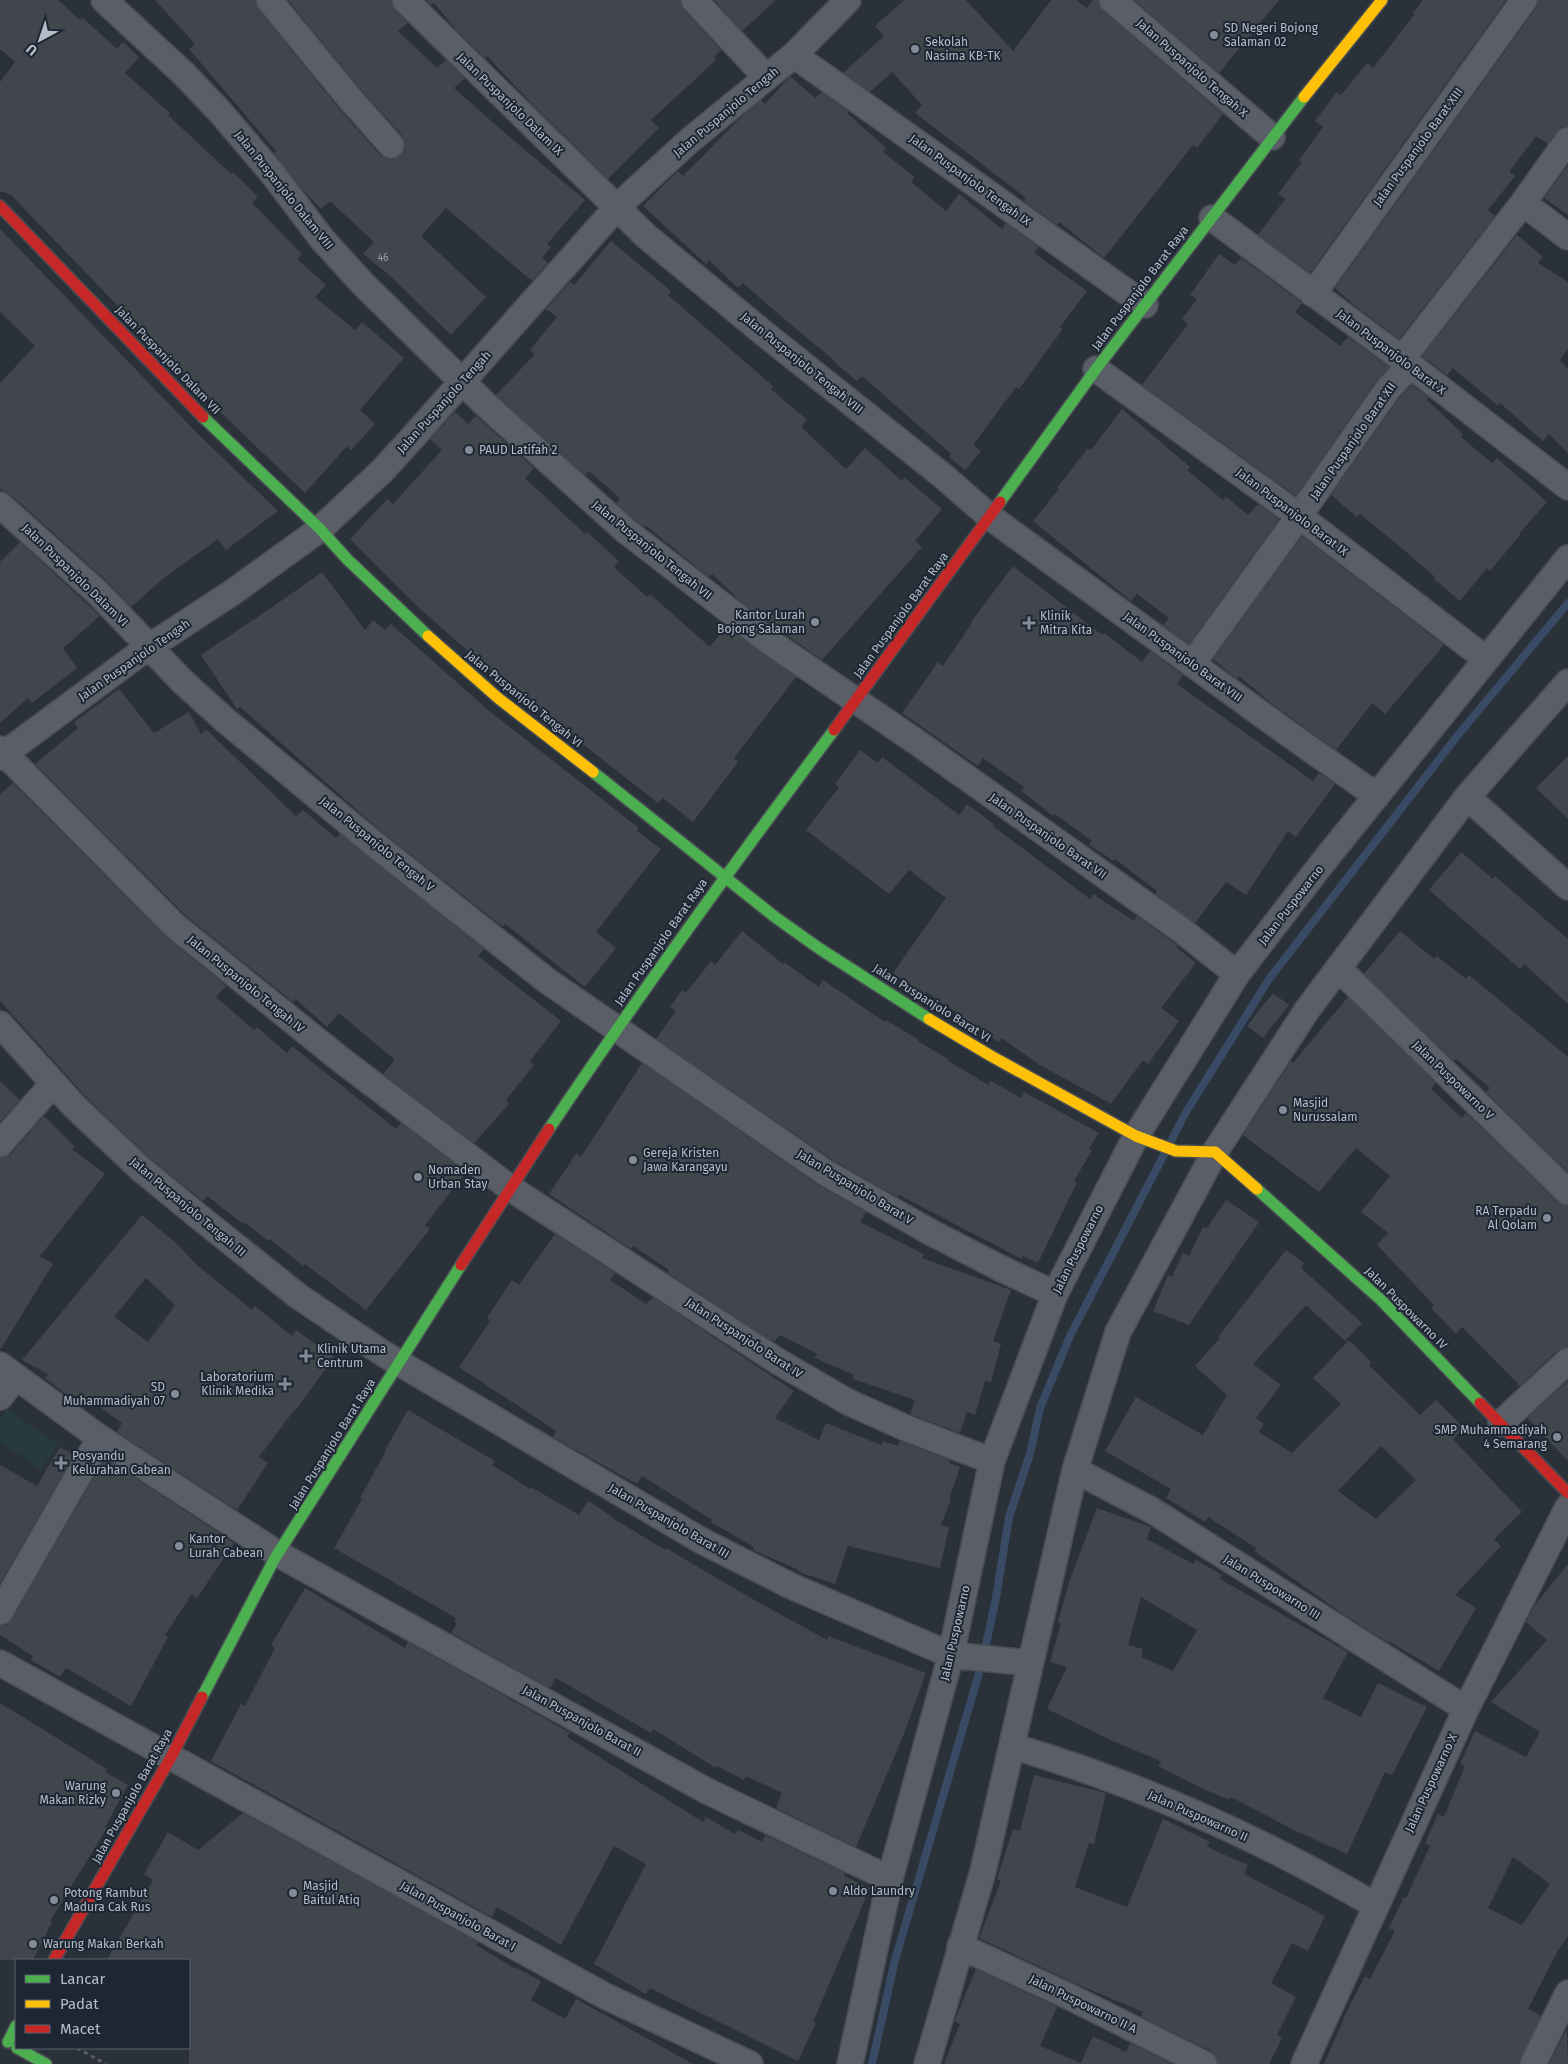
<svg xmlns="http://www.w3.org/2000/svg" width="1568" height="2064" font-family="'Fira Sans',sans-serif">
  <rect width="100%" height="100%" fill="#2a3139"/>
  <path fill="#273b3f" d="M7 1409 58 1444 41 1469 0 1442V1420Z"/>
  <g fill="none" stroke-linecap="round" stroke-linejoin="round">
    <path stroke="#394a64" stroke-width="8" d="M872 2064 895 1960 982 1663 996 1598 1009 1517 1030 1454 1040 1408 1070 1336 1186 1112 1269 979 1458 735 1568 603"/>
  </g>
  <path fill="#41464d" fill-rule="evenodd" d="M0 0H58L80 20 82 17 117 49 123 42 139 57 125 73 170 113 168 115 231 174 233 172 258 197 252 203 302 254 297 259 326 285 315 297 355 330 362 322 404 358 360 410 375 424 351 450 347 446 305 493 222 414 11 195 0 191V82L15 62 0 49Z
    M155 0H255L258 9 340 110 380 155 386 158 393 159 400 156 404 150 405 143 402 135 362 91 288 0H391L395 10 408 23 398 31 437 68 446 60 465 78 454 88 506 134 585 200 547 244 551 247 542 258 548 263 532 281 446 208 421 236 486 297 451 335 388 274 363 254 374 242 330 201 321 209 300 187 274 153 276 151 189 49 195 44Z
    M426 0H680L684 10 721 50 714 57 716 60 651 120 659 128 608 179 533 105 487 56 485 58 459 33 434 3 431 5Z
    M714 0H776L742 31Z
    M904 0H966L1013 51 1051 0H1076L1087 8 1093 0H1098L1103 11 1223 114 1197 148 1193 145 1104 258 1059 222 1057 225 1024 201 1026 198 915 113 922 105 892 72 870 92 843 73 884 36 875 26Z
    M1134 0H1279L1219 73Z
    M1423 0H1506L1310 273 1258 235 1285 199 1278 194 1302 162 1299 160 1323 127 1315 121 1337 92 1341 95 1367 63 1373 68 1414 15 1413 13Z
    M1538 0H1568V126L1562 127 1557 131 1548 144 1536 136 1509 172 1515 176 1488 210 1495 216 1399 339 1354 305 1335 288 1536 8Z
    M790 76 815 98 822 92 849 112 847 113 886 148 883 152 915 177 911 182 946 211 959 194 1002 229 1006 223 1039 247 1034 253 1087 291 1060 327 1063 329 1040 360 1019 389 1016 387 973 445 981 451 965 470 949 457 951 454 862 376 857 381 834 362 835 361 783 318 743 283 738 288 709 260 706 264 643 206 678 171 683 176 738 120 761 100 765 104Z
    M1568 165V215L1544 198Z
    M0 229 200 436 278 511 226 550 218 539 165 577 131 607 108 582 10 494 0 489V383L35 346 0 312Z
    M1517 235 1543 257 1538 263 1568 282V349L1560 360 1568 369V453L1549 434 1543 441 1500 403 1498 406 1453 368 1447 375 1422 356Z
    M611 241 671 291 668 295 773 386 771 389 807 420 801 427 846 469 865 448 902 481 904 477 942 509 915 541 922 547 822 660 742 603 712 574 709 577 645 525 644 527 635 520 616 503 620 498 589 471 585 475 496 395 535 354 530 350 557 317 546 309 570 282 574 285Z
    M1219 254 1235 265 1241 258 1302 303 1295 312 1327 336 1340 346 1348 337 1389 367 1376 381 1296 496 1142 385 1188 324 1182 319 1197 299 1190 295Z
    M1412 385 1429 398 1427 400 1463 434 1461 437 1492 463 1497 458 1547 502 1519 534 1520 535 1490 571 1487 568 1460 601 1434 579 1435 577 1405 551 1360 514 1357 517 1331 495 1399 398Z
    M1122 409 1190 467 1187 470 1223 500 1226 497 1248 515 1258 504 1279 519 1189 644 1163 625 1169 618 1137 594 1131 601 1033 521 1059 489 1057 488 1088 448 1091 450Z
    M455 412 468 424 476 416 534 468 525 478 585 534 587 532 619 561 614 567 647 597 650 594 710 647 726 626 796 677 734 758 738 762 693 822 663 798 658 803 508 686 419 608 350 539 387 499 393 504 442 450 430 439Z
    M1302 536 1444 645 1385 714 1372 703 1336 750 1272 704 1239 676 1237 679 1213 659Z
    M20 542 100 616 63 648 77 668 32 703 28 698 0 723V562Z
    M1013 566 1102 635 1104 633 1142 662 1150 651 1183 675 1177 684 1313 781 1319 773 1335 784 1296 837 1288 831 1246 895 1226 882 1195 923 1155 894 1157 891 1115 859 1114 861 1089 845 1092 841 1055 814 1053 816 1021 791 1024 787 983 758 978 766 902 713 938 662 943 666 972 623 971 622Z
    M322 572 365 630 373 620 385 630 391 624 488 710 639 828 637 831 661 849 596 932 616 948 585 987 505 924 503 927 382 832 240 707 237 709 201 655 271 608Z
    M119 689 154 733 189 712 201 734 206 729 296 816 303 810 336 838 340 834 484 949 478 956 561 1021 530 1061 534 1065 506 1100 509 1104 474 1143 383 1074 395 1060 339 1013 327 1027 296 999 293 1002 185 915 35 764 78 728 74 722Z
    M860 750 878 763 882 757 959 815 967 804 994 824 993 826 1090 899 1093 894 1134 921 1137 916 1178 946 1176 947 1196 963 1161 1008 1179 1021 1148 1064 1143 1060 1111 1104 1040 1065 1001 1038 999 1042 977 1029 963 1020 964 1018 926 992 924 995 893 973 946 898 909 870 889 894 806 830 839 787 835 784Z
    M1568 756V819L1536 788Z
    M13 783 165 936 226 986 216 997 254 1030 257 1027 287 1053 292 1046 396 1129 401 1123 466 1172 425 1225 430 1229 366 1310 305 1264 303 1266 270 1239 268 1241 244 1222 243 1224 207 1196 203 1201 151 1159 87 1098 0 1001V794Z
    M1461 852 1493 879 1495 876 1568 939V1004L1524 964 1520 969 1429 890Z
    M742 931 783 964 784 962 819 987 823 980 885 1022 886 1020 919 1040 918 1041 948 1059 947 1060 988 1085 991 1081 1021 1098 1024 1092 1099 1133 1089 1149 1092 1150 1074 1181 1077 1182 1038 1263 1023 1256 1022 1259 899 1195 898 1197 834 1161 656 1039 676 1011 670 1007 682 990 686 993 711 961 715 965Z
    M1400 931 1434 959 1437 956 1466 979 1469 975 1568 1057V1172L1486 1092 1490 1088 1456 1059 1454 1061 1364 974Z
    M1273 993 1289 1005 1263 1038 1247 1026Z
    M1348 997 1436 1083 1431 1089 1462 1118 1466 1113 1558 1202 1568 1206V1347L1558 1350 1520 1386 1462 1327 1456 1334 1431 1308 1434 1305 1377 1245 1388 1233 1361 1212 1390 1176 1356 1148 1319 1192 1243 1135 1291 1061 1293 1063Z
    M642 1063 818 1185 866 1212 860 1222 924 1254 922 1258 1011 1290 993 1341 1001 1344 991 1382 985 1381 975 1415 967 1412 960 1433 910 1414 915 1400 853 1379 854 1375 815 1358 817 1354 780 1335 775 1341 771 1340 668 1273 669 1270 633 1246 631 1249 549 1194 576 1154 581 1157Z
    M0 1081 20 1100 0 1122Z
    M44 1116 75 1147 72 1149 105 1174 40 1256 53 1264 0 1350V1158L11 1154Z
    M1226 1200 1259 1222 1189 1325 1153 1311 1168 1275 1172 1277 1183 1253 1189 1256 1203 1227 1207 1228Z
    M142 1215 176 1243 197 1265 252 1310 255 1306 292 1336 296 1330 334 1357 296 1410 295 1409 259 1457 268 1463 237 1510 117 1432 122 1423 86 1397 80 1405 45 1378 48 1374 22 1360ZM146 1278 175 1305 148 1342 114 1317Z
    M555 1234 615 1273 610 1280 646 1304 653 1297 794 1391 775 1418 819 1440 826 1423 881 1445 883 1441 898 1446 900 1441 950 1460 949 1463 960 1467 949 1499H951L941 1525 949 1527 940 1568 848 1546 835 1584 799 1572V1570L753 1550 754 1547 711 1522 712 1520 642 1476 637 1484 553 1437 556 1431 459 1367 490 1321 487 1318 512 1280 519 1285Z
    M1286 1250 1304 1263 1301 1268 1362 1323 1345 1341 1306 1305 1253 1364 1281 1385 1256 1418 1264 1424 1259 1432 1292 1453 1341 1404 1313 1378 1349 1340 1371 1362 1369 1365 1420 1415 1436 1400 1464 1428 1453 1439 1522 1512 1494 1539 1501 1546 1455 1595 1476 1608 1439 1671 1390 1642 1389 1643 1340 1612 1254 1551 1256 1548 1208 1517 1205 1522 1166 1498 1171 1489 1105 1451 1136 1397 1203 1435 1227 1395 1195 1366 1220 1338 1218 1337ZM1381 1446 1416 1480 1376 1519 1338 1491Z
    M1568 1381V1461L1527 1418Z
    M408 1410 495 1461 492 1465 530 1489 531 1487 579 1515 588 1501 611 1516V1517L665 1550 666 1548 742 1593 827 1640 828 1636 926 1673 903 1736 856 1847 776 1808 782 1793 746 1776 744 1780 717 1766 716 1768 653 1729 651 1733 556 1678 550 1688 451 1633 457 1623 454 1621 456 1618 334 1548 362 1499 360 1498 386 1451 385 1450Z
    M60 1447 74 1455 0 1583V1465L37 1486Z
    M105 1458 234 1543 197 1598 192 1594 165 1635 168 1637 131 1706 66 1668 60 1677 31 1660 33 1656 0 1635V1626L7 1625 12 1619Z
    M1097 1508 1151 1527 1147 1539 1193 1564 1196 1560 1222 1575 1220 1579 1348 1652 1323 1698 1361 1717 1378 1683 1427 1707 1392 1775 1385 1772 1347 1854 1296 1831 1231 1797 1229 1800 1195 1785 1158 1766 1161 1761 1115 1742 1047 1709 1067 1667 1050 1662 1061 1623 1058 1622 1069 1582ZM1141 1597 1197 1630 1173 1671 1141 1657 1143 1649 1128 1645Z
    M1568 1564V1936L1557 1952 1528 2009 1541 2016 1519 2064H1324L1348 2009 1365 1976 1370 1979 1395 1931 1389 1928 1404 1897 1406 1898 1430 1846 1425 1843 1438 1814 1444 1817 1465 1766 1460 1764 1475 1731 1526 1757 1540 1732 1491 1702 1547 1640 1526 1622 1535 1605ZM1513 1857 1550 1884 1522 1925 1488 1908Z
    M305 1588 405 1648 408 1642 544 1718 570 1733 567 1737 703 1822 706 1817 735 1834 738 1830 762 1842 765 1835 845 1873 844 1876 870 1888 813 2022 816 2023 798 2061 650 1988 646 1994 594 1964 646 1864 614 1846 561 1945 497 1907 492 1917 211 1761 241 1704 245 1706 275 1648 271 1645Z
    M0 1703 107 1769 105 1772 128 1785 105 1827 107 1828 50 1921 52 1922 33 1960H0Z
    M1034 1775 1106 1793 1094 1844 1089 1843 1075 1887 1127 1907 1163 1819 1210 1842 1207 1847 1248 1865 1244 1874 1325 1916 1308 1951 1292 1943 1271 1983 1296 1997 1277 2035 1282 2038 1269 2064H1218L1216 2057 1211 2051 1141 2017 1143 2012 1079 1985 979 1938 1001 1881 997 1879 1013 1829 1020 1831Z
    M243 1813 478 1942 476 1945 514 1968 515 1967 541 1981 531 2000 565 2019 576 1999 693 2064H189V1960H107L153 1880 144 1874 168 1832 198 1850Z
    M976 1969 1057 2007 1040 2046 1081 2063 1093 2036 1126 2052 1130 2043 1172 2064H944L960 2024 954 2021 955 2020Z
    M1567 2029 1568 2064H1549Z"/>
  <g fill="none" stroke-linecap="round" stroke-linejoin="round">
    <g stroke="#484d53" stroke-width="28">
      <path id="street" d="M104 0 184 74 221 113 272 173 322 239 363 284 485 404 626 531 770 642 918 743 1180 929 1237 974
        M269 0 351 100 391 145
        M405 0 646 236 766 335 943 476 990 517 1286 732 1377 796
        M694 0 766 77
        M1112 0 1272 137
        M794 55 1145 305
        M1523 203 1568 237
        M1212 218 1402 359 1568 487
        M1313 294 1524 0
        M1402 359 1523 203 1568 140
        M1096 369 1299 516 1486 659
        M0 505 98 593 183 682 225 720 373 843 546 980 826 1173 932 1233 1000 1268 1055 1294
        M1192 664 1299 516 1388 389 1410 365
        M0 749 175 926 340 1059 510 1188 779 1362 848 1402 906 1428 992 1461
        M0 757 140 653 233 592 320 529 382 471 414 436 617 207 689 141 794 55 848 0
        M1467 797 1568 887
        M1338 968 1568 1192
        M0 1024 75 1107 142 1170 208 1224 298 1296 384 1354 702 1541 791 1586 951 1655 1030 1663
        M0 1144 53 1084
        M0 1365 100 1438 278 1554 707 1791 890 1879
        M0 1397 15 1378
        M1501 1423 1568 1361
        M1075 1470 1153 1511 1466 1709
        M0 1612 100 1438
        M0 1663 605 1996 750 2064
        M1012 1746C1139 1784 1262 1839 1376 1906
        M960 1946 1070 1997 1204 2064
        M850 2064 890 1879 951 1655 992 1461 1055 1294 1136 1136 1237 974 1320 866 1568 558
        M927 2064 983 1871 1075 1470 1118 1332 1215 1152 1307 1010 1467 797 1568 682
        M1304 2064 1466 1709 1568 1507
        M1533 2064 1568 1993"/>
    </g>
    <g stroke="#484d53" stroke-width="14">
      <path id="fast" d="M203 417 320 529 347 559 428 636
        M1000 502 1096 369 1304 97
        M593 772 775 917 820 949 929 1019
        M549 1129C640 993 736 861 834 730
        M1257 1189 1381 1300 1480 1403
        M202 1697 275 1558 461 1265
        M8 2042 16 2026
        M17 2048 46 2064"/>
    </g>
    <g stroke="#484d53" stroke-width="14">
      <path id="slow" d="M1304 97 1382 0
        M428 636 498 698 593 772
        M929 1019 991 1056 1136 1136 1176 1151 1215 1152 1257 1189"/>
    </g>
    <g stroke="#484d53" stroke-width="14">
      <path id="jam" d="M0 206 203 417
        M834 730 1000 502
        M461 1265 549 1129
        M1480 1403 1568 1493
        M54 1960 170 1759 202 1697"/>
    </g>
    <path stroke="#585e63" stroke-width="3" stroke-dasharray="4 4" stroke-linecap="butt" d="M77 2048 106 2064"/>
    <use href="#street" stroke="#5a5f67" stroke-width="25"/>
    <use href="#fast" stroke="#4caf50" stroke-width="11"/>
    <use href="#slow" stroke="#ffc107" stroke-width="11"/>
    <use href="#jam" stroke="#c62828" stroke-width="11"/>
  </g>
  <g fill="#848c97" stroke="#1d2734" stroke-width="2">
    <circle cx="1214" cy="35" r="5"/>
    <circle cx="915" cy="49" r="5"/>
    <circle cx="469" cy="450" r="5"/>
    <circle cx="815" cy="622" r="5"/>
    <path d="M1026.5 615.5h5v5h5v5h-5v5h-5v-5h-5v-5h5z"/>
    <circle cx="1283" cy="1110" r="5"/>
    <circle cx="633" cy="1160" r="5"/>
    <circle cx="418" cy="1177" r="5"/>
    <circle cx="1547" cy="1218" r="5"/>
    <path d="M303.5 1348.5h5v5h5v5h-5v5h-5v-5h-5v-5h5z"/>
    <path d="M282.5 1376.5h5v5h5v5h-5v5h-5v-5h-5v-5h5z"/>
    <circle cx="175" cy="1394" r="5"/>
    <circle cx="1557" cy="1437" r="5"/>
    <path d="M58.5 1455.5h5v5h5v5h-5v5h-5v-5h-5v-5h5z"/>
    <circle cx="179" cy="1546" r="5"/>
    <circle cx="116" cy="1793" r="5"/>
    <circle cx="833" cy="1891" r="5"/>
    <circle cx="293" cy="1893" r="5"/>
    <circle cx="54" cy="1900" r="5"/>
    <circle cx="33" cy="1944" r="5"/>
  </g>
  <g text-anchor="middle" stroke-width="4" stroke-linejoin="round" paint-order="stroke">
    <g font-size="10" fill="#989faa">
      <text x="383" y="261">46</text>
    </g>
    <g font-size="12" fill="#b5bdc9" stroke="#1d2734" text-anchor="start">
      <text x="1224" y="32">SD Negeri Bojong<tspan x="1224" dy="14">Salaman 02</tspan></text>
      <text x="925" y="46">Sekolah<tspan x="925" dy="14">Nasima KB-TK</tspan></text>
      <text x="479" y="454">PAUD Latifah 2</text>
      <text x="805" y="619" text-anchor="end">Kantor Lurah<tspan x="805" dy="14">Bojong Salaman</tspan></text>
      <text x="1040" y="620">Klinik<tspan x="1040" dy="14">Mitra Kita</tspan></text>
      <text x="1293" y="1107">Masjid<tspan x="1293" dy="14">Nurussalam</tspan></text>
      <text x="643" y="1157">Gereja Kristen<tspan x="643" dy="14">Jawa Karangayu</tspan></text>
      <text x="428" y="1174">Nomaden<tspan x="428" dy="14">Urban Stay</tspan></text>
      <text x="1537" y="1215" text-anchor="end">RA Terpadu<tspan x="1537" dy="14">Al Qolam</tspan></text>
      <text x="317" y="1353">Klinik Utama<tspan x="317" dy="14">Centrum</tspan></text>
      <text x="274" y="1381" text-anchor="end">Laboratorium<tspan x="274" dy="14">Klinik Medika</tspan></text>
      <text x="165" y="1391" text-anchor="end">SD<tspan x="165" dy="14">Muhammadiyah 07</tspan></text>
      <text x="1547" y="1434" text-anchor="end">SMP Muhammadiyah<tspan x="1547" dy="14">4 Semarang</tspan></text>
      <text x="72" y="1460">Posyandu<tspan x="72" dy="14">Kelurahan Cabean</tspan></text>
      <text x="189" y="1543">Kantor<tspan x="189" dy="14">Lurah Cabean</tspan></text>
      <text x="106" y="1790" text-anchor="end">Warung<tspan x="106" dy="14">Makan Rizky</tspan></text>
      <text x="303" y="1890">Masjid<tspan x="303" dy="14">Baitul Atiq</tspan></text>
      <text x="843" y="1895">Aldo Laundry</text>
      <text x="64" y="1897">Potong Rambut<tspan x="64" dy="14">Madura Cak Rus</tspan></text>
      <text x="43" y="1948">Warung Makan Berkah</text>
    </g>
    <g font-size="12" fill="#b5bdc9" stroke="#1d2734">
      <text transform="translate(1192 68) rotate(41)" y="4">Jalan Puspanjolo Tengah X</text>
      <text transform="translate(510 104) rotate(44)" y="4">Jalan Puspanjolo Dalam IX</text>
      <text transform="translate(726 112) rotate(-40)" y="4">Jalan Puspanjolo Tengah</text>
      <text transform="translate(1418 147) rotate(-54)" y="4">Jalan Puspanjolo Barat XIII</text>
      <text transform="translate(970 180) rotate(36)" y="4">Jalan Puspanjolo Tengah IX</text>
      <text transform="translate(284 190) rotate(51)" y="4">Jalan Puspanjolo Dalam VIII</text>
      <text transform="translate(1140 288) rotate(-53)" y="4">Jalan Puspanjolo Barat Raya</text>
      <text transform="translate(1391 352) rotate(37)" y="4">Jalan Puspanjolo Barat X</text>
      <text transform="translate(168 360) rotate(46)" y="4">Jalan Puspanjolo Dalam VII</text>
      <text transform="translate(802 363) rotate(39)" y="4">Jalan Puspanjolo Tengah VIII</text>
      <text transform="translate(444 402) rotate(-48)" y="4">Jalan Puspanjolo Tengah</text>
      <text transform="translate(1353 441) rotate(-55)" y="4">Jalan Puspanjolo Barat XII</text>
      <text transform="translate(1292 512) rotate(37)" y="4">Jalan Puspanjolo Barat IX</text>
      <text transform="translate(652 550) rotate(39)" y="4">Jalan Puspanjolo Tengah VII</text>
      <text transform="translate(75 575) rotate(44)" y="4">Jalan Puspanjolo Dalam VI</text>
      <text transform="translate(901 615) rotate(-54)" y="4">Jalan Puspanjolo Barat Raya</text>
      <text transform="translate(1183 657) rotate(36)" y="4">Jalan Puspanjolo Barat VIII</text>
      <text transform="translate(134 660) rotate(-35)" y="4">Jalan Puspanjolo Tengah</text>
      <text transform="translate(524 699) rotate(39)" y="4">Jalan Puspanjolo Tengah VI</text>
      <text transform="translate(1048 836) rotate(35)" y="4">Jalan Puspanjolo Barat VII</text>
      <text transform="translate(377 844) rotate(39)" y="4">Jalan Puspanjolo Tengah V</text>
      <text transform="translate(1291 905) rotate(-52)" y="4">Jalan Puspowarno</text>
      <text transform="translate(661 942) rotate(-55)" y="4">Jalan Puspanjolo Barat Raya</text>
      <text transform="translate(246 984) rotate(39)" y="4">Jalan Puspanjolo Tengah IV</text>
      <text transform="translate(932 1003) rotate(32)" y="4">Jalan Puspanjolo Barat VI</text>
      <text transform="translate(1453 1080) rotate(44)" y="4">Jalan Puspowarno V</text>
      <text transform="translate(855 1187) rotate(31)" y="4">Jalan Puspanjolo Barat V</text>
      <text transform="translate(188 1207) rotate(40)" y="4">Jalan Puspanjolo Tengah III</text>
      <text transform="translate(1078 1249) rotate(-63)" y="4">Jalan Puspowarno</text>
      <text transform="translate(1406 1308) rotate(45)" y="4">Jalan Puspowarno IV</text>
      <text transform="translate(744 1338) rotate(33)" y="4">Jalan Puspanjolo Barat IV</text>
      <text transform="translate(332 1444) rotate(-58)" y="4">Jalan Puspanjolo Barat Raya</text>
      <text transform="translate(669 1521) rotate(30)" y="4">Jalan Puspanjolo Barat III</text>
      <text transform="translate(1272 1587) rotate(32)" y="4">Jalan Puspowarno III</text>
      <text transform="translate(955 1633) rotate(-77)" y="4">Jalan Puspowarno</text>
      <text transform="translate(582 1721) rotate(29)" y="4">Jalan Puspanjolo Barat II</text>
      <text transform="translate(1431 1783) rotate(-65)" y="4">Jalan Puspowarno X</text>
      <text transform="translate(132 1796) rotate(-61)" y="4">Jalan Puspanjolo Barat Raya</text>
      <text transform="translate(1198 1816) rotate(24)" y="4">Jalan Puspowarno II</text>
      <text transform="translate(458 1916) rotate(29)" y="4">Jalan Puspanjolo Barat I</text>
      <text transform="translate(1083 2004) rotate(26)" y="4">Jalan Puspowarno II A</text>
    </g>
  </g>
  <rect x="15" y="1959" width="175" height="90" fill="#1d2734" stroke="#5a6370"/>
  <rect x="25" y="1975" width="25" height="8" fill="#4caf50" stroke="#5a6370"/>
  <text x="60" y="1984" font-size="15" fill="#b5bdc9">Lancar</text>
  <rect x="25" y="2000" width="25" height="8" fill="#ffc107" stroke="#5a6370"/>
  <text x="60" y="2009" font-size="15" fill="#b5bdc9">Padat</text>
  <rect x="25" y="2025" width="25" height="8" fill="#c62828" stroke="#5a6370"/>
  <text x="60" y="2034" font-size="15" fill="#b5bdc9">Macet</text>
  <g transform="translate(40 40) rotate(220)" stroke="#1d2734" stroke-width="4" paint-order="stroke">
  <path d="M0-4L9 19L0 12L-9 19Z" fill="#b5bdc9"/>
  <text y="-8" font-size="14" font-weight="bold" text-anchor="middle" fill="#b5bdc9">U</text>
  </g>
</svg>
